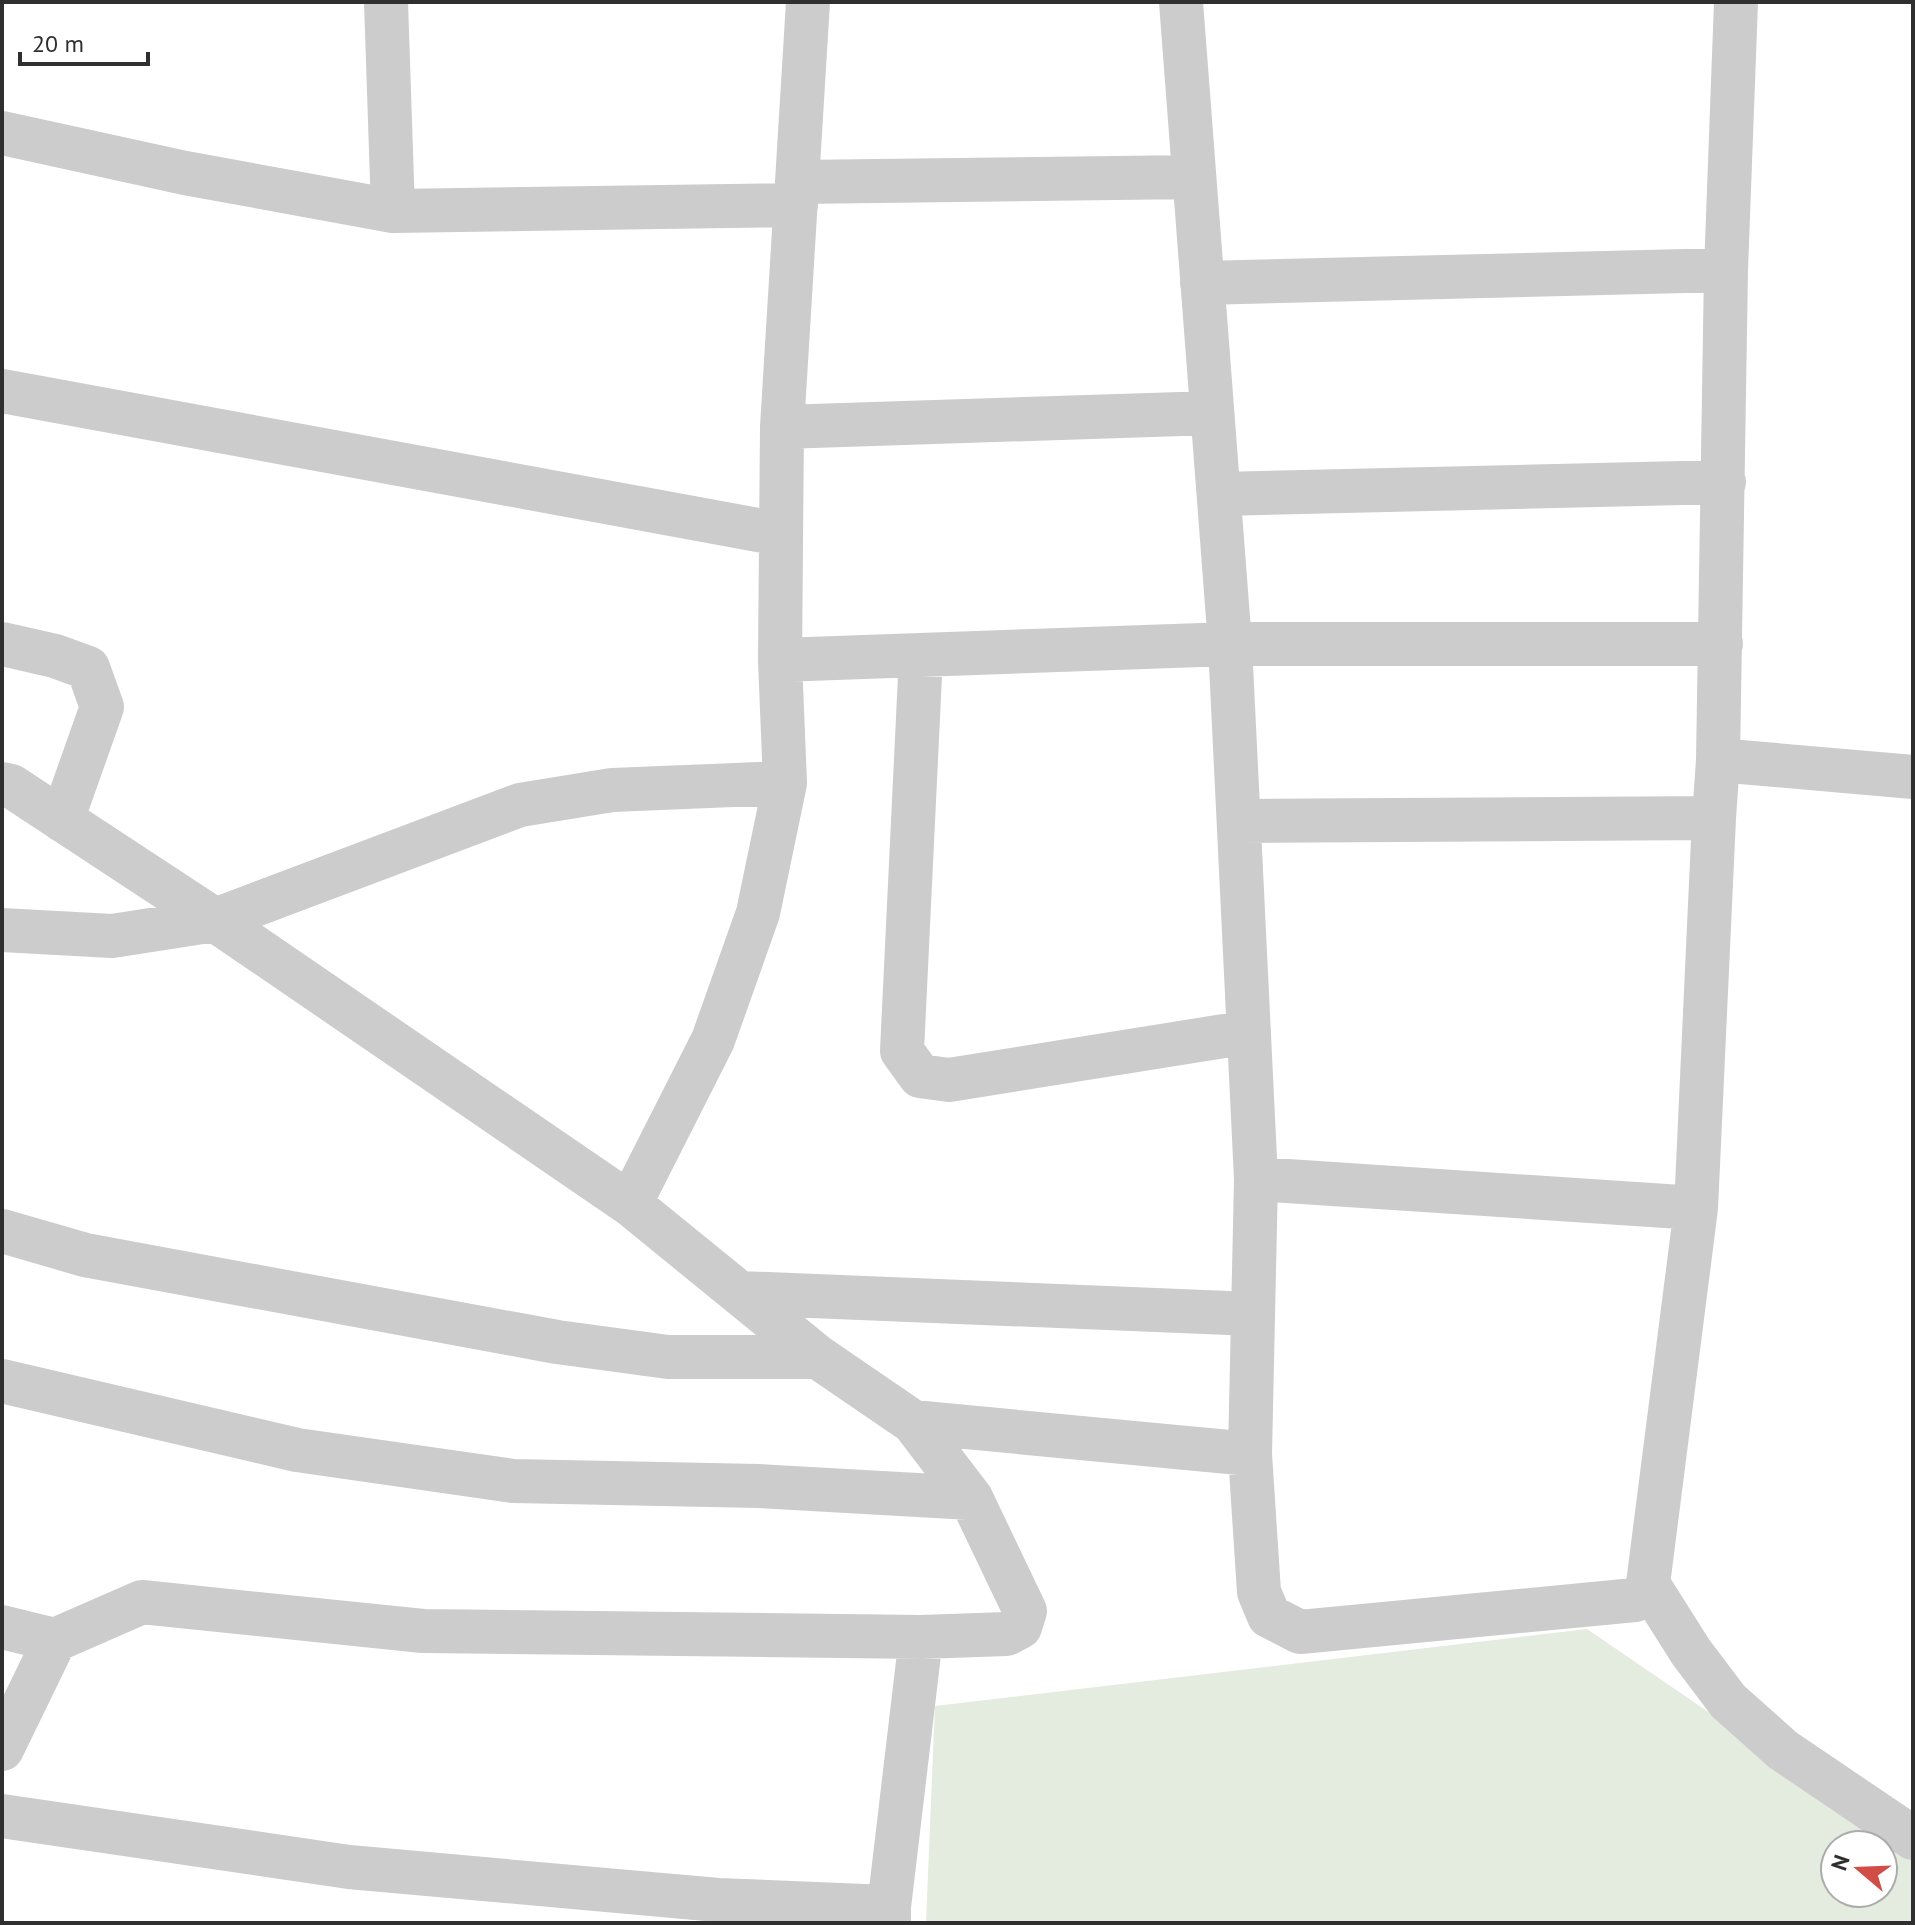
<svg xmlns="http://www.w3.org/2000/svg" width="1915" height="1925" font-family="'PT Sans',sans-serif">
  <rect width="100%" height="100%" fill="#fff"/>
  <path fill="#e4ebdf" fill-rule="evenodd" d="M1587 1629 1913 1852V1923H926L935 1706ZM1835 1845H1883V1893H1835Z"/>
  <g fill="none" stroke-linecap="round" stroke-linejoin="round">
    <path stroke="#ccc" stroke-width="44" d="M386 2 393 211
      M1181 2 1230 644 1256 1179 1250 1454 1259 1592 1269 1616 1300 1632 1635 1600 1643 1595 1648 1584 1696 1208 1714 818 1718 760 1726 270 1736 2
      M2 133 185 173 393 211 796 205
      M797 182 1194 177
      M1202 283 1726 270
      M2 391 780 534
      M782 427 1212 413
      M1219 494 1724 482
      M2 644 55 656 88 668 102 707 62 820
      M921 655 902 1051 920 1076 949 1080 1249 1032
      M780 660 1230 644H1721
      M1718 760 1913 777
      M2 784 11 786 215 920 630 1204 818 1357 913 1422 971 1498 1025 1611 1020 1627 1007 1634 921 1637 423 1631 142 1602 55 1640 2 1627
      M1239 821 1714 818
      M2 930 112 936 215 920 520 805 612 790 785 783
      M1256 1179 1696 1208
      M630 1204 713 1040 758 913 785 783 780 660 782 427 808 2
      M2 1231 85 1255 557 1342 668 1357H818
      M741 1293 1253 1314
      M2 1381 297 1450 513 1481 759 1486 971 1498
      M913 1422 1250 1454
      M1648 1584 1691 1652 1728 1701 1783 1750 1913 1838
      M2 1749 55 1640
      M2 1816 349 1867 718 1900 889 1907
      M889 1923V1907L921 1637"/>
  </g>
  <rect width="1915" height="1925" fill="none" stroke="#2f2f2f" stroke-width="8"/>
  <g transform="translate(1859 1869) rotate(289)"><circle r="38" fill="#ffffff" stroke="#acacac" stroke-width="2"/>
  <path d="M0-6L14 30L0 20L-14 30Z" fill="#d24d46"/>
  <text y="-12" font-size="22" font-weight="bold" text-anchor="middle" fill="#2f2f2f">N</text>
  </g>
  <path d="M20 52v12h128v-12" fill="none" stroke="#2f2f2f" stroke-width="4"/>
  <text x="32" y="52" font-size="24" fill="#2f2f2f" stroke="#ffffff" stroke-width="6" paint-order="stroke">20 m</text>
</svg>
